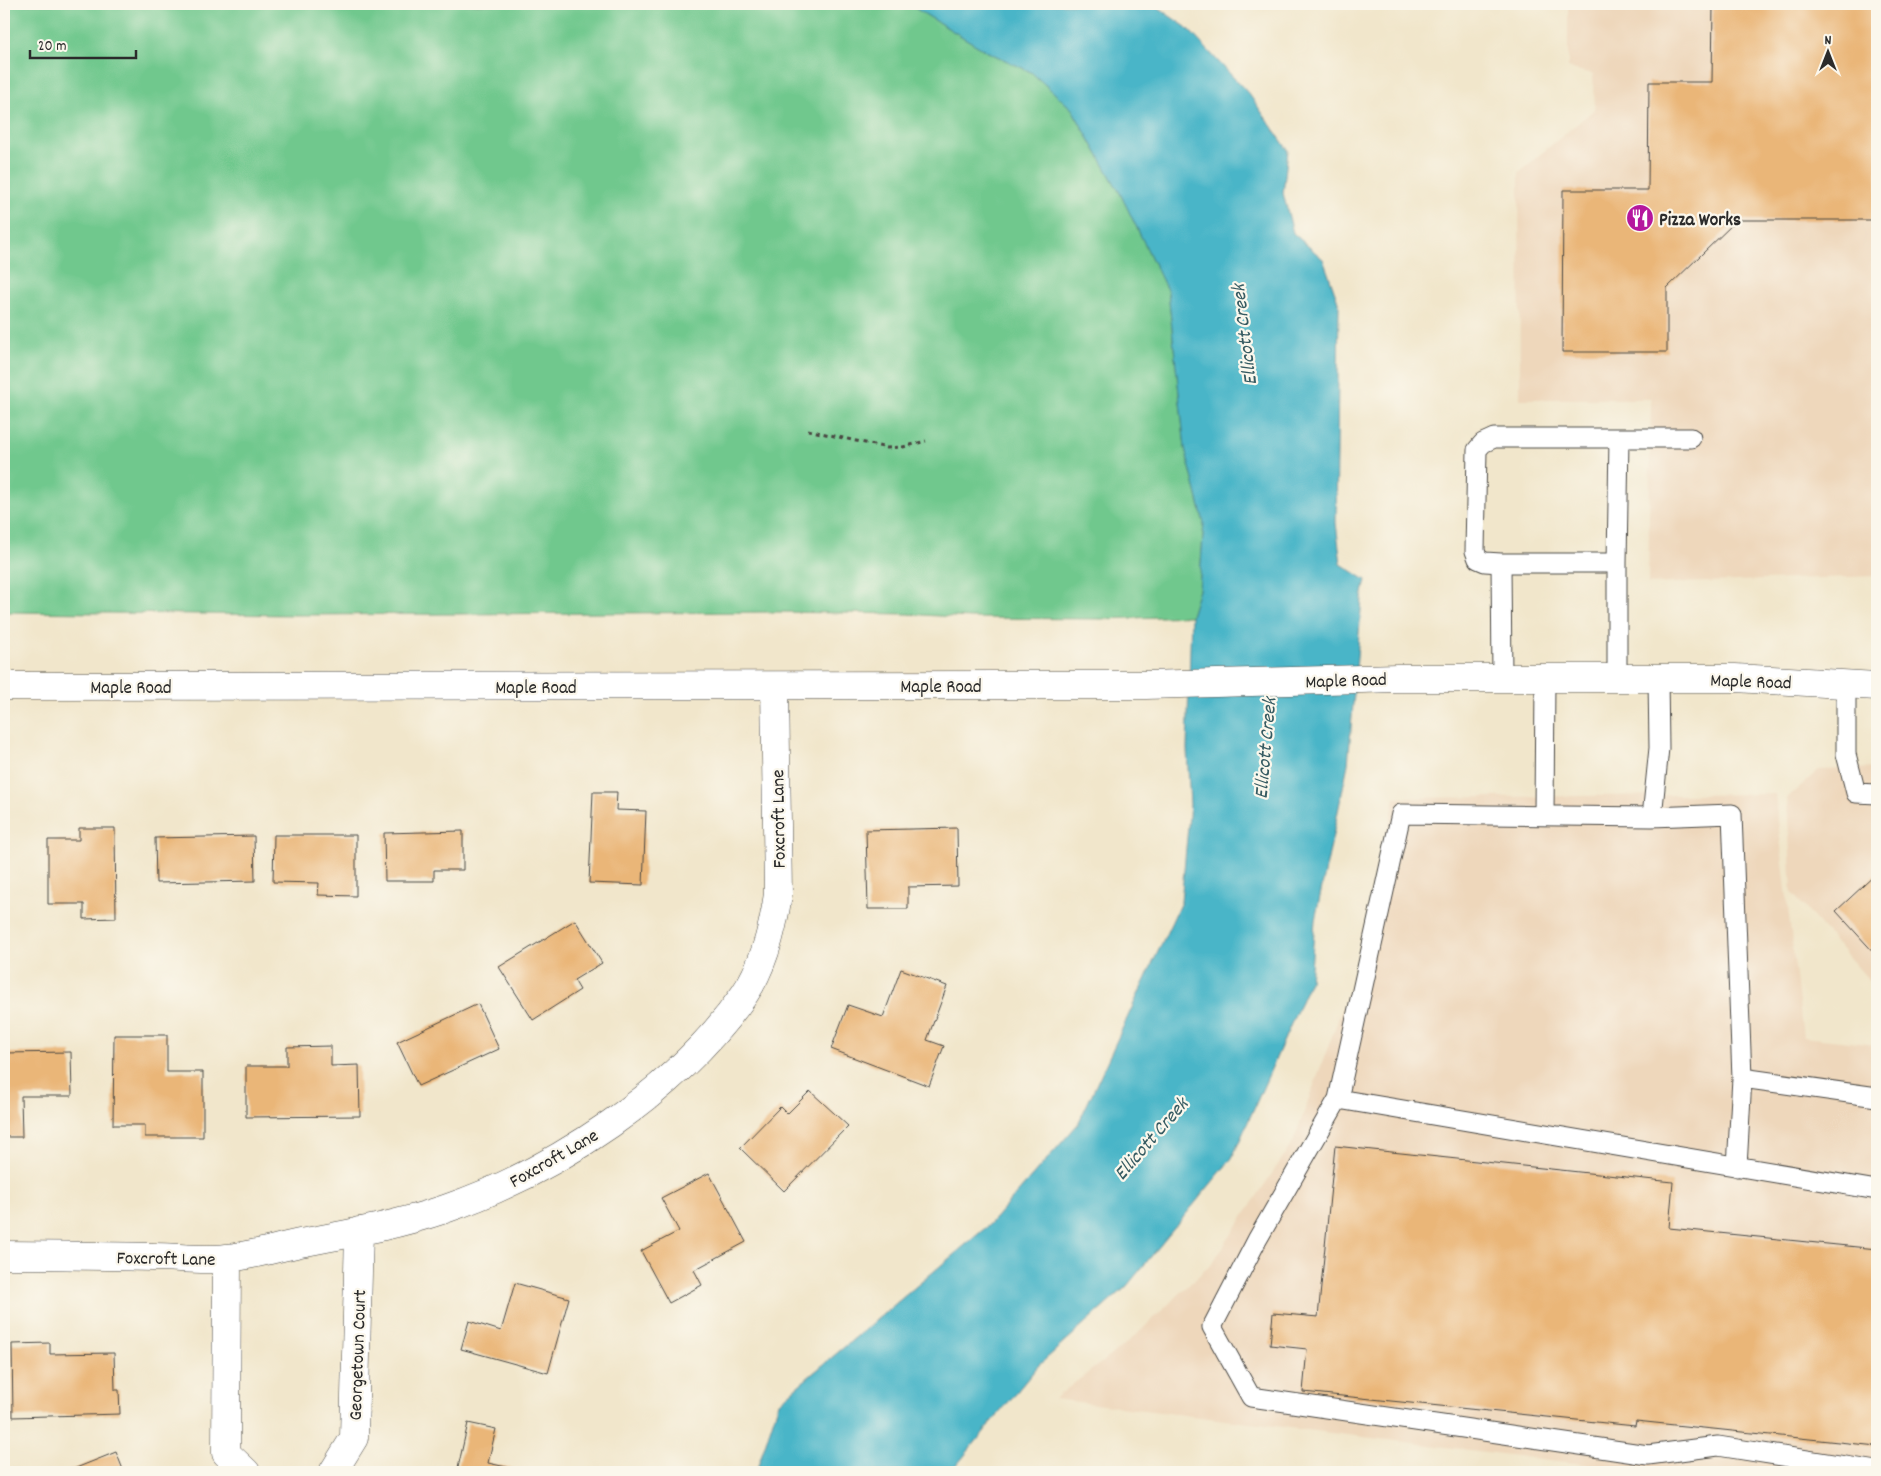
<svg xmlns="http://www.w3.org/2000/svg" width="1881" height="1476" font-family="Dekko,sans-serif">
  <rect width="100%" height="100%" fill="#fbf7ec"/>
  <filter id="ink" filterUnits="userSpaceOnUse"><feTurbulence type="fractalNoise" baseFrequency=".02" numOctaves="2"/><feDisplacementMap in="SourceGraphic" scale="10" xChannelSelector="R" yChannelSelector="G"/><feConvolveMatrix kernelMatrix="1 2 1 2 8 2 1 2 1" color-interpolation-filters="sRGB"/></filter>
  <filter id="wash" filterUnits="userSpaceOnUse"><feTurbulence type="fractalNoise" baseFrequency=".0096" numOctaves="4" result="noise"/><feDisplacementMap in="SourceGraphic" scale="20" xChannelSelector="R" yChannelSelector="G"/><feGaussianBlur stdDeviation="1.12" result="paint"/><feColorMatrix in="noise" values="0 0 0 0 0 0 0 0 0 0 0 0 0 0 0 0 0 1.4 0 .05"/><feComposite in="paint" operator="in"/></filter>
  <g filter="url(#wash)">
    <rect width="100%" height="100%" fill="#f1e6cb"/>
    <path fill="#eed7bb" d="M1568 4H1877V576L1648 584 1651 399H1520L1519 172 1595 109 1593 74 1568 68Z
      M1875 768 1877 772V989L1792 893 1787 798 1819 770Z
      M1775 794 1803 1037 1877 1045V1472H1647L1054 1399 1133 1338 1213 1262 1293 1142 1359 963 1395 798Z"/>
    <path fill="#70c88d" stroke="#4e7a5c" d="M4 4H908L986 51 1031 72 1072 109 1120 193 1168 292 1185 448 1204 523 1199 590 1191 616 1101 619 970 618 907 614 777 612 300 615 4 612Z"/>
    <path fill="#4ab5c8" stroke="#3a707a" d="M908 4H1152L1186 27 1249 94 1288 150 1283 193 1293 233 1323 259 1339 304 1336 523 1341 564 1366 580 1362 598 1348 764 1315 920 1310 981 1232 1158 1126 1287 1038 1366 951 1472H756L779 1402 990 1224 1078 1124 1181 902 1190 805 1187 749 1191 616 1199 590 1204 523 1185 448 1168 292 1120 193 1072 109 1031 72 986 51Z"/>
    <g id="blocks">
      <path fill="#eab678" d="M1713 4H1877V220H1737L1667 288V352H1562L1563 190H1648L1649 82H1712Z
        M593 792H617L616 810 646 811 643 885 589 883Z
        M79 828H115L116 918 84 919V904H48V840H79Z
        M957 828 958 886 908 887V909H868L866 830Z
        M463 831V870H434V881H385L384 833Z
        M274 835H356V896L318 895 319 883 273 882Z
        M254 836 255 881 156 883 155 838Z
        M1877 873V956L1836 911Z
        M575 920 602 963 574 980 580 990 533 1020 499 967Z
        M901 969 947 986 927 1040 944 1046 929 1086 831 1049 848 1005 883 1017Z
        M478 1004 499 1049 418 1086 397 1042Z
        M114 1035H167V1072H203V1137H145V1125H113Z
        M331 1046V1066L359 1065 360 1116 246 1117V1066H287V1047Z
        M71 1052 72 1096H21L22 1137H4V1053Z
        M810 1091 848 1126 784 1191 740 1148 780 1107 787 1114Z
        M1335 1146 1673 1182 1669 1228 1877 1249V1446L1636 1421 1635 1426 1303 1392 1307 1349 1270 1345 1273 1313 1318 1317Z
        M709 1173 746 1242 694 1270 702 1285 669 1303 641 1251 679 1231 661 1198Z
        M515 1283 569 1298 548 1373 461 1349 469 1321 501 1331Z
        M50 1343V1354L114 1353 115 1390H119L120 1414 13 1417 12 1344Z
        M468 1423 496 1429 488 1463 520 1470 519 1472H457Z
        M116 1452 124 1472H66Z"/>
    </g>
  </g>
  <g filter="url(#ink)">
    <use href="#blocks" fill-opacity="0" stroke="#494743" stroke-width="1"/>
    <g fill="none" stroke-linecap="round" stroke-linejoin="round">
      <g stroke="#494743" stroke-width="21">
        <path id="lane" d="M1501 563 1502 678
          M1617 563 1619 438
          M1617 678V563H1501L1485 562 1478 559 1475 551 1477 450 1483 443 1494 438H1691
          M1846 684V754L1856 793 1877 794
          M1544 816 1545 678
          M1652 817 1659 748 1658 678
          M1877 1097 1742 1078 1732 814 1652 817 1401 814 1338 1099 1877 1190
          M1338 1099 1257 1240 1212 1327 1251 1397 1648 1455 1718 1446 1877 1471
          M1737 1167 1742 1078"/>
      </g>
      <g stroke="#494743" stroke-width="29">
        <path id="street" d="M4 1255C53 1255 103 1256 153 1257 177 1257 203 1261 227 1258 252 1256 276 1248 300 1243 348 1234 398 1225 445 1209 554 1172 678 1090 744 995 764 966 773 929 778 894L775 686
          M227 1258 226 1453 246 1472
          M333 1472 354 1438 359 1231"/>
      </g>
      <g stroke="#494743" stroke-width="29">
        <path id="secondary" d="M4 686 1146 685 1397 678H1735L1877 686"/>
      </g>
      <path stroke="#494743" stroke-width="3" stroke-dasharray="4 4" stroke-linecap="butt" d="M808 430 887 448 903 447 926 441"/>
      <use href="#lane" stroke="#fff" stroke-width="19"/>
      <use href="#street" stroke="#fff" stroke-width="28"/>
      <use href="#secondary" stroke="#fff" stroke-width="28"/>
    </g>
  </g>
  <defs>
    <g id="restaurant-disc" transform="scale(1.4375)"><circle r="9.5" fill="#b5179e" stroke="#fbf7ec"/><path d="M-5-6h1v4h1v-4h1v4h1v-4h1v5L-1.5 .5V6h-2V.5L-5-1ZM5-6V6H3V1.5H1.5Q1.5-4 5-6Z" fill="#fff"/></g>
  </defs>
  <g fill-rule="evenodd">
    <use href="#restaurant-disc" x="1640" y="218"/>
  </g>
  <g text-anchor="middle" stroke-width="4.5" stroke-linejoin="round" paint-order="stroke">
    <g font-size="19" font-weight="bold" fill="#2b2b2b" stroke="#fbf7ec" text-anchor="start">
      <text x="1659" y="225">Pizza Works</text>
    </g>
    <g font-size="19" fill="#2b2b2b" stroke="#fbf7ec">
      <text transform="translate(1346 679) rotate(-2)" y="7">Maple Road</text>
      <text transform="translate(1751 680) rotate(2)" y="7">Maple Road</text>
      <text x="941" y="692">Maple Road</text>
      <text x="131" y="693">Maple Road</text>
      <text x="536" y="693">Maple Road</text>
      <text transform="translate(777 819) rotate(-91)" y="7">Foxcroft Lane</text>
      <text transform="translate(553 1157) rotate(-30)" y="7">Foxcroft Lane</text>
      <text transform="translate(166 1257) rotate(1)" y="7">Foxcroft Lane</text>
      <text transform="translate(356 1355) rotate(-88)" y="7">Georgetown Court</text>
    </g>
    <g font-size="20" font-style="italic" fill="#365b62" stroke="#fbf7ec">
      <text transform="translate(1243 335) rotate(-97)" y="7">Ellicott Creek</text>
      <text transform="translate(1264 748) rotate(-85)" y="7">Ellicott Creek</text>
      <text transform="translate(1150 1138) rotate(-49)" y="7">Ellicott Creek</text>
    </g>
  </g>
  <rect width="1881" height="1476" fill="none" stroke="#fbf7ec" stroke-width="20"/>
  <g transform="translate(1828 52)" stroke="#fbf7ec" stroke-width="4" paint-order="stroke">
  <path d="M0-4L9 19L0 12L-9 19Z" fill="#2b2b2b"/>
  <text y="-8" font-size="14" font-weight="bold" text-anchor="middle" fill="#2b2b2b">N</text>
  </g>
  <path d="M30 50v8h106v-8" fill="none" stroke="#2b2b2b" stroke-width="2.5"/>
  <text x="38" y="50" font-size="15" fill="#2b2b2b" stroke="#fbf7ec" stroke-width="4" paint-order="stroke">20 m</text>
</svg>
